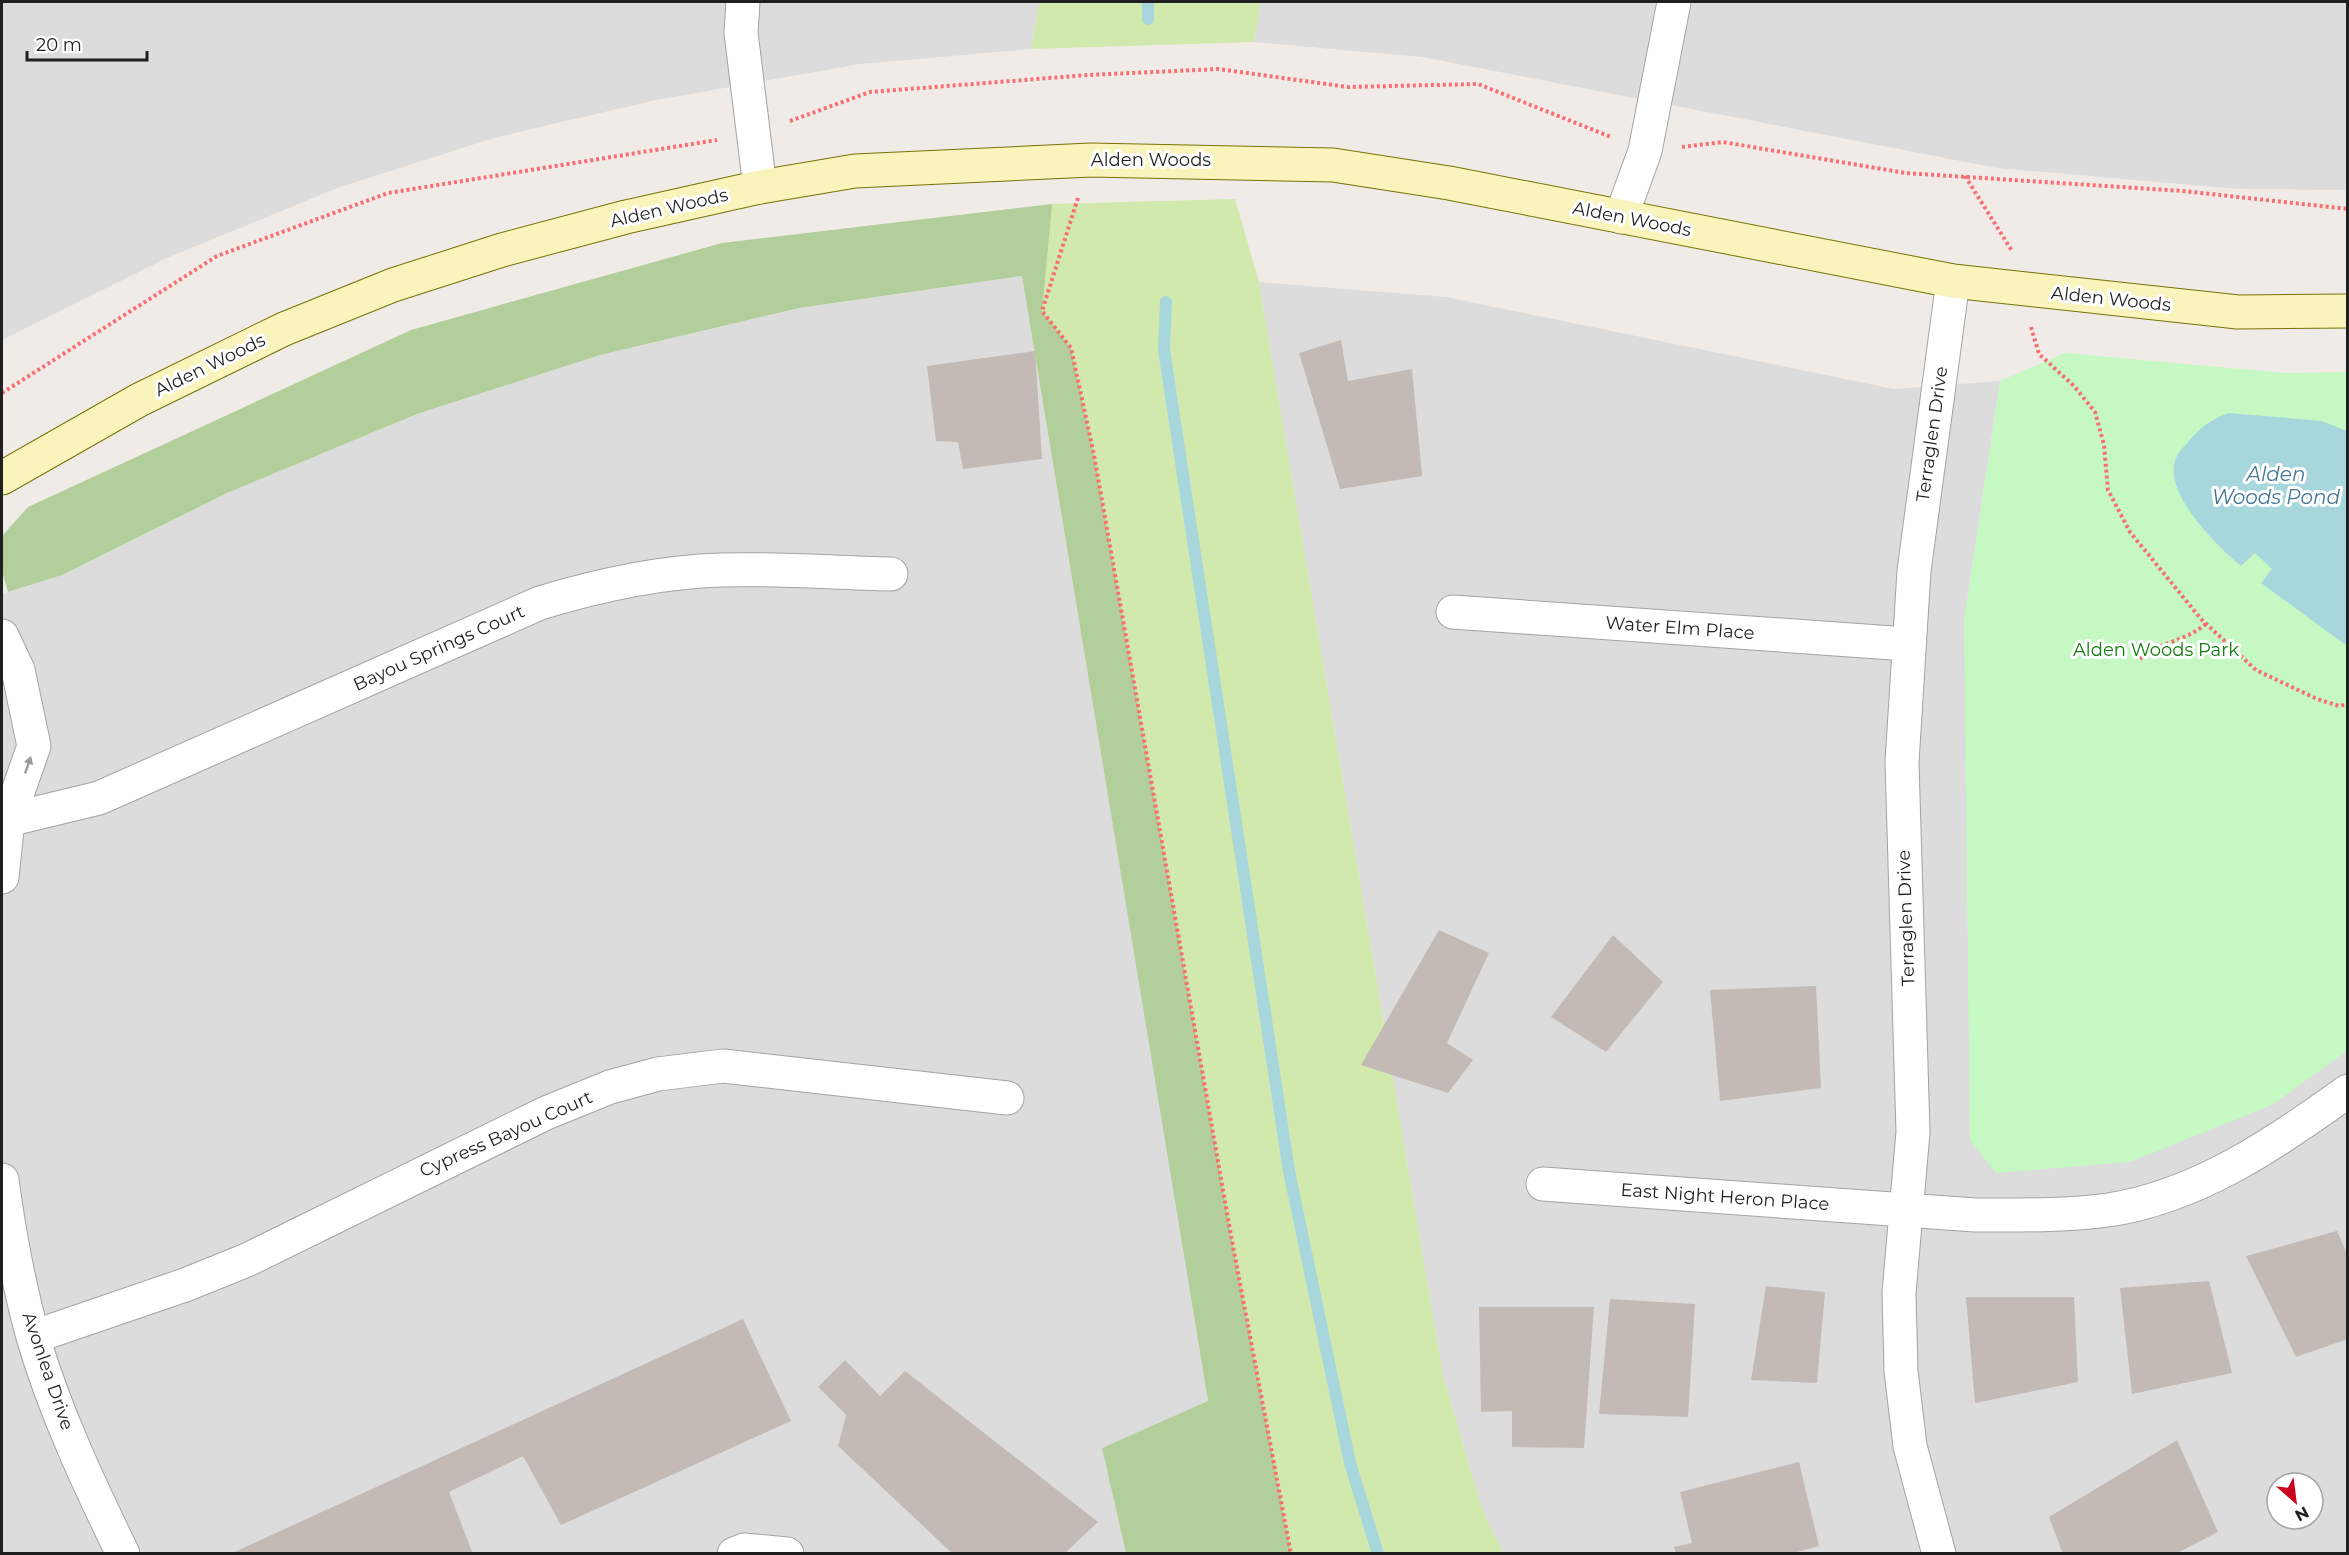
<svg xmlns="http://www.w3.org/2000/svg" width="2349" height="1555" font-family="Montserrat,sans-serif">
  <rect width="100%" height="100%" fill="#f0ebe6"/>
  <path fill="#dddcdc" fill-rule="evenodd" d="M2 2H1039L1031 49 860 64 656 100 497 137 340 187 169 257 2 340Z
    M1261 2H2347V190L2238 189 1997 168 1422 57 1254 42Z
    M1022 276 1208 1402 1102 1448 1126 1553H2V594L62 575 227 493 417 414 600 355 799 308Z
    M1259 282 1446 297 1894 389 2000 381 1964 620 2347 1051V1553H1503L1482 1509 1443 1375ZM2277 1483H2313V1519H2277Z"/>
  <path fill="#d2e9ad" d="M1039 2H1261L1254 42 1031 49Z
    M1235 199 1259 282 1443 1375 1482 1509 1503 1553H1286L1033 307 1052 204Z"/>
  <path fill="#b1ce9b" d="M1052 204 1042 311 1071 348 1094 455 1230 1230 1291 1553H1126L1102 1448 1208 1401 1022 276 799 308 600 355 417 414 227 493 62 575 8 592 2 571V536L28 507 411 330 722 243Z"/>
  <path fill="#c6f8c4" d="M2065 353 2285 373 2347 372V1051L2272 1105 2130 1162 1996 1173 1970 1140 1964 620 2000 381Z"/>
  <path fill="#a7d7dc" d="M2229 413 2322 421 2347 431V646L2261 583 2272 569 2255 553 2241 566C2218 547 2159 490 2177 456 2179 451 2185 446 2188 442 2200 427 2212 419 2229 413Z"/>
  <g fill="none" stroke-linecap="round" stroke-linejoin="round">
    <path stroke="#a7d7dc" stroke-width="12" d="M1148 2V19
      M1166 302 1164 350 1289 1171 1350 1463 1378 1554"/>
  </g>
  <path fill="#c4bab5" d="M1341 340 1348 381 1412 369 1422 476 1340 489 1299 353Z
    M1035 351 1042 459 963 469 958 442 936 441 927 366Z
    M1439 930 1489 953 1447 1043 1473 1060 1448 1093 1361 1065Z
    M1613 935 1663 982 1606 1052 1551 1017Z
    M1816 986 1821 1088 1720 1101 1710 990Z
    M2337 1231 2348 1256V1339L2296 1357 2246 1256Z
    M2209 1281 2232 1373 2132 1394 2120 1288Z
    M1766 1286 1825 1292 1817 1383 1751 1380Z
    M1966 1297H2074L2078 1382 1975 1403Z
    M1610 1299 1695 1304 1688 1417 1599 1414Z
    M1479 1307H1594L1584 1448 1512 1447V1411L1481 1412Z
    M743 1319 791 1421 561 1525 523 1456 449 1492 473 1554H230Z
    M845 1360 880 1396 905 1371 1098 1522 1064 1554H953L838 1446 846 1415 818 1387Z
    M2177 1440 2218 1532 2175 1554H2063L2049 1517Z
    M1799 1462 1819 1546 1790 1554H1676L1674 1547 1692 1543 1680 1492Z"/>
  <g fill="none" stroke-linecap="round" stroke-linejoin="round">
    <g stroke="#a3a3a3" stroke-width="35">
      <path id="street" d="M743 2 741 33 760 187
        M1621 217 1645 151 1674 2
        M1453 612 1907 644
        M2 636 18 670 34 746 8 820 2 877
        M8 820 99 798 540 603C599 585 659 572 721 570 777 568 834 573 891 574
        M2 1180C9 1232 19 1286 33 1337 55 1412 89 1484 123 1554
        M1543 1184 1975 1215C2019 1215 2064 1216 2108 1210 2197 1197 2276 1143 2348 1091
        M33 1337 185 1285 247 1260 546 1113 610 1087 658 1074 723 1066 1007 1098
        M734 1554 744 1550 787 1554
        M1939 1554 1910 1446 1901 1371 1899 1293 1913 1132 1902 762 1914 571 1953 281"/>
    </g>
    <g stroke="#757307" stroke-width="35">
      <path id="secondary" d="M2 478 139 400 284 329 393 285 502 250 626 217 760 187 855 171 1091 160 1333 165 1449 183 1953 281 2238 312 2348 311"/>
    </g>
    <path stroke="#f76f73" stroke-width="4" stroke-dasharray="3 3" stroke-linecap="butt" d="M790 121 870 92 1088 75 1218 69 1348 87 1478 84 1611 137
      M1682 147 1723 142 1905 173 2183 191 2348 209
      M1965 176 2012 251
      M1078 198 1042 311 1071 348 1094 455 1230 1230 1291 1554
      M2031 327 2039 354 2074 386 2095 412 2104 445 2108 490 2130 532 2201 619 2256 670 2317 699 2339 706 2348 704
      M2 393 217 256 388 193 717 140
      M2140 659C2159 642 2186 641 2206 624"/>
    <use href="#street" stroke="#fff" stroke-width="33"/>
    <use href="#secondary" stroke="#f8f4bb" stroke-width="33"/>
  </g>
  <defs><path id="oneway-solid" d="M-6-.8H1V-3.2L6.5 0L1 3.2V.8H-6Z" transform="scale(1.5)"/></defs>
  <use fill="#9a9a9a" href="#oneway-solid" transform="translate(28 765) rotate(-71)"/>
  <g text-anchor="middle" stroke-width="6" stroke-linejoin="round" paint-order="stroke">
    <g font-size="18" fill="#1f1f1f" stroke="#fff">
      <text x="1151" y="166">Alden Woods</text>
      <text transform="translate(669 208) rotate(-13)" y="6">Alden Woods</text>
      <text transform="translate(1632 219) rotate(11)" y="6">Alden Woods</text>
      <text transform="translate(2111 299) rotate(6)" y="6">Alden Woods</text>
      <text transform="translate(210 365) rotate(-26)" y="6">Alden Woods</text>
      <text transform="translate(1932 434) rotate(-82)" y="6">Terraglen Drive</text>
      <text transform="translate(1680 628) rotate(4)" y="6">Water Elm Place</text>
      <text transform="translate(439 648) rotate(-24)" y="6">Bayou Springs Court</text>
      <text transform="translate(1906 918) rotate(-92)" y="6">Terraglen Drive</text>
      <text transform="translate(506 1134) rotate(-24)" y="6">Cypress Bayou Court</text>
      <text transform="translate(1725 1197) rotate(4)" y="6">East Night Heron Place</text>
      <text transform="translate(48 1371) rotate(71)" y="6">Avonlea Drive</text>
    </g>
    <g font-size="18" fill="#137c0e" stroke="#fff">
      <text x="2156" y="656">Alden Woods Park</text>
    </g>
    <g font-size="20" font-style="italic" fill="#447796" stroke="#fff">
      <text x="2276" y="481">Alden<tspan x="2276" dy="23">Woods Pond</tspan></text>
    </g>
  </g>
  <rect width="2349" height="1555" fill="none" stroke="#1f1f1f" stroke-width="6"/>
  <g transform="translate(2295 1501) rotate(152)"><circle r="28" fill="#ffffff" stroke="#a5a5a5" stroke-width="1.5"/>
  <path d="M0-4.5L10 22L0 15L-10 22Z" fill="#ca041d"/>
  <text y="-9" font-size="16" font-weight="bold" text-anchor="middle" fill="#1f1f1f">N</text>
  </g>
  <path d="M27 51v9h120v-9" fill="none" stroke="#1f1f1f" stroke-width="3"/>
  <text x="36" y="51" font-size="18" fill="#1f1f1f" stroke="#ffffff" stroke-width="4.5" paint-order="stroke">20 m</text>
</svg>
